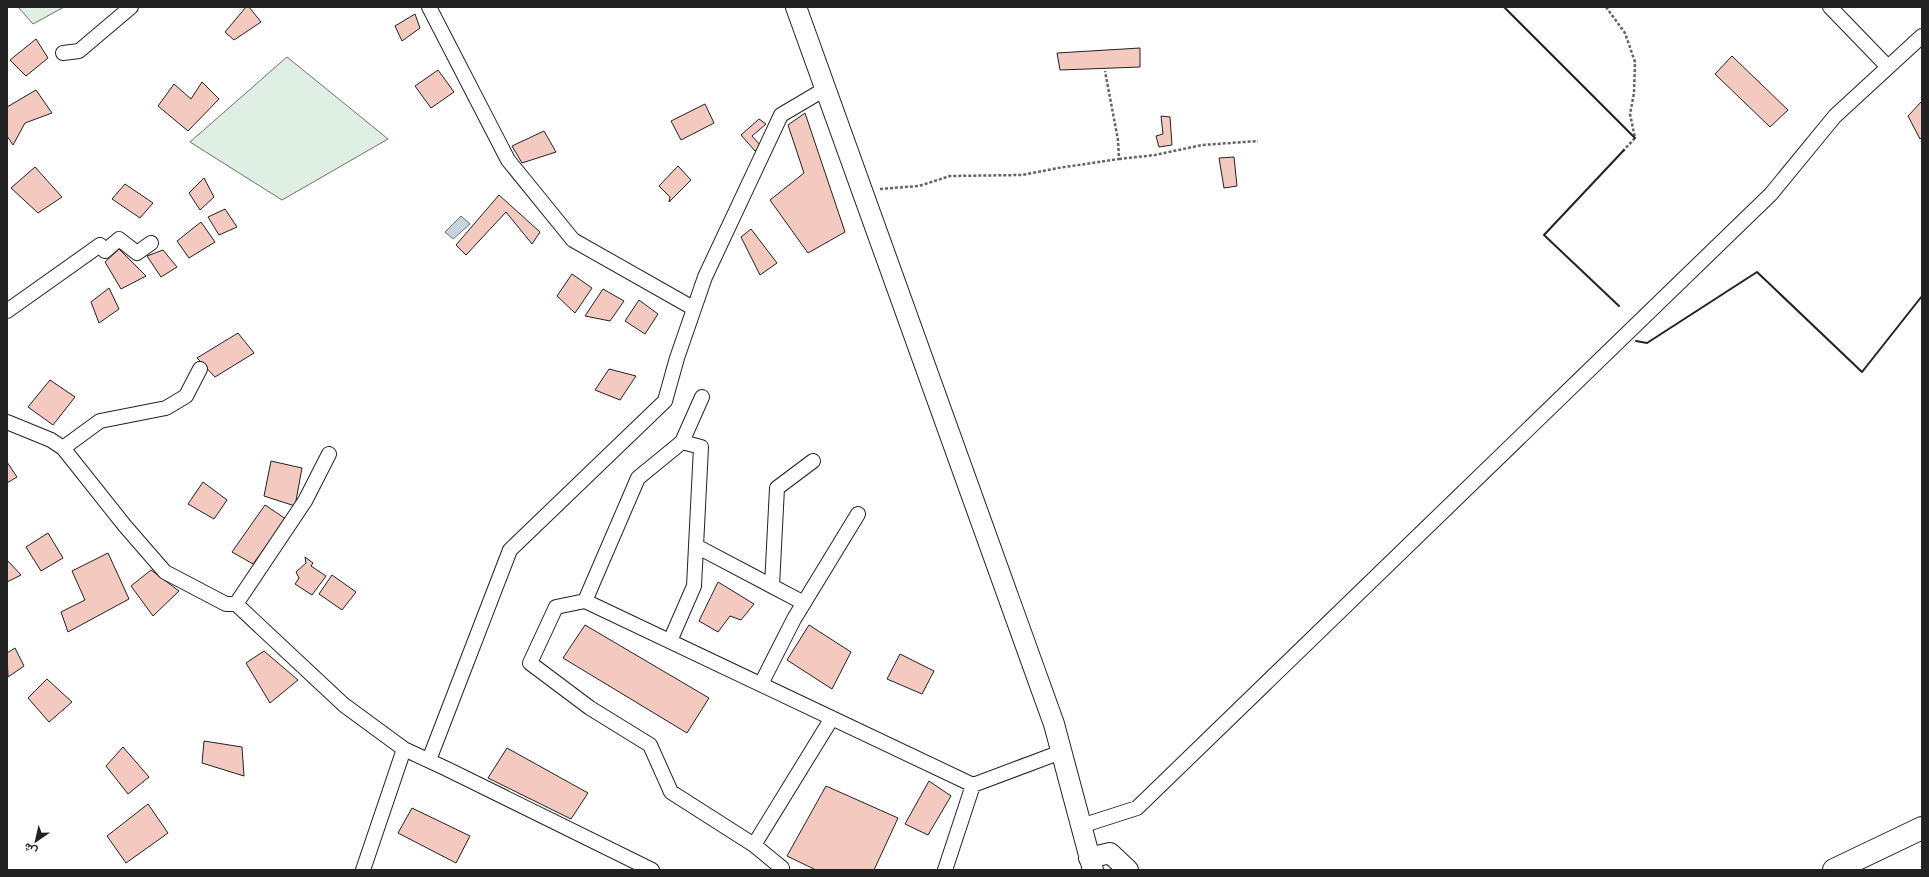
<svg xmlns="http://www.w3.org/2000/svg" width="1929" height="877" font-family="'Alegreya Sans',Vazirmatn,sans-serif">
  <rect width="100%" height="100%" fill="#fff"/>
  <path fill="#e0efe3" stroke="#6f6f6f" d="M18 7H64L33 24Z
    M287 57 388 139 282 200 190 142Z"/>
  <path fill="#c7d3dd" stroke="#6f6f6f" d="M461 216 470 224 453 239 445 232Z"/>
  <path fill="#f3c9c0" stroke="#222" d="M246 7H249L261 22 234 40 225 32Z
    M415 14 420 28 402 41 395 26Z
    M36 39 48 58 26 76 10 60Z
    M1140 48V67L1060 70 1057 53Z
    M1732 56 1788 110 1770 127 1715 74Z
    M438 70 454 92 431 108 415 86Z
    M202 82 219 99 188 131 158 106 174 84 191 99Z
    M36 90 52 113 25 123 13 145 7 136V107Z
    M1922 101V137L1920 139 1908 116Z
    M705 104 714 123 681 140 671 121Z
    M805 113 845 232 808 253 770 200 804 173 788 125Z
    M1161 116 1170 117 1172 145 1159 147 1156 136 1163 134Z
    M759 119 766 124 752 136 761 146 755 151 741 135Z
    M544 131 556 152 522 163 512 146Z
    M1234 157 1237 186 1224 188 1219 158Z
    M678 166 691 180 669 202 670 197 659 186Z
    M35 167 62 197 38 213 11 188Z
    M204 178 214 197 200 210 189 193Z
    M125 184 153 203 140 218 112 199Z
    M499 195 540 232 532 244 506 212 466 255 456 245Z
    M225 209 237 227 219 235 208 217Z
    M201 222 215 242 189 258 177 241Z
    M751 229 777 263 760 275 741 237Z
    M119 249 146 276 121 289 105 262Z
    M163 250 177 267 161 277 147 256Z
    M572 274 592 288 575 313 557 296Z
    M109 288 119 309 99 323 91 302Z
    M603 289 624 301 610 321 585 316Z
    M639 300 658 314 645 334 625 321Z
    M238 333 254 353 215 377 197 358Z
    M609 369 636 376 620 400 595 390Z
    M50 380 75 397 53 425 28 407Z
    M271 461 302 468 295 506 264 496Z
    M7 462 17 477 7 483Z
    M203 482 227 500 214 519 188 504Z
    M265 505 286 519 253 564 232 552Z
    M48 533 63 558 41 571 26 547Z
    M108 553 129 599 68 632 61 612 85 600 72 571Z
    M305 557 313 563 311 566 326 576 312 595 295 584 299 578 296 572 306 563Z
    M7 560 21 575 7 582Z
    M151 570 179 591 153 616 131 586Z
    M332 575 356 592 342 610 319 594Z
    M718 582 754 604 741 620 730 616 718 632 699 621Z
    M585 625 709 698 687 733 563 658Z
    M809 625 851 652 832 689 787 660Z
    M15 648 24 666 8 677 7 653Z
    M264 651 298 680 270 703 246 663Z
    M900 654 934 671 922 694 887 679Z
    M47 679 72 702 49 722 28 698Z
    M204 741 242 747 244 776 202 763Z
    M123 747 149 777 128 794 106 766Z
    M507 748 588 793 571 819 488 778Z
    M929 781 951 796 928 835 905 824Z
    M826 786 898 818 874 870H816L787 856Z
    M148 804 168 833 126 863 107 836Z
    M412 808 470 836 456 863 398 833Z"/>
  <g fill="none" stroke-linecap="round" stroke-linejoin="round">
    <g stroke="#222" stroke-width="16">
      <path id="street" d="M429 7 508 160 573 240 693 308
        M1830 7 1888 67
        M63 53 79 51 131 7
        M7 311 100 245 105 251 119 239 137 253 151 243
        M702 397 682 442 638 478 585 601 973 785
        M7 422 51 440 63 448 125 526 165 572 226 604H236L344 705 404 749 447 769 652 870
        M63 448 100 421 166 408 186 396 200 369
        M696 546 804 603
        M772 586 777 488 813 461
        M585 601 556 607 530 663 590 708 650 745 671 792 754 845
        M236 604 305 501 329 454
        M670 641 694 586 701 447 682 442
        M761 684 794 619 858 514
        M429 760 510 550 665 401 677 358 705 277 781 115 825 89
        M1081 826 1137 808 1771 194 1835 116 1922 36
        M782 868 754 845 832 718
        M363 870 404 749
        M945 870 973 785 1061 752"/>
    </g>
    <g stroke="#222" stroke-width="22">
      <path id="secondary" d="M796 7 1054 724 1093 870
        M1089 858 1110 853 1128 870"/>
    </g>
    <g stroke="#222" stroke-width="24">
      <path id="highway" d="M1834 870 1922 828"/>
    </g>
    <path stroke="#646464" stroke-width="2.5" stroke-dasharray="3 2" stroke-linecap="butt" d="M1606 7 1625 33 1635 62 1634 93 1630 114 1635 138 1623 151
      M1119 159 1155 155 1202 145 1258 141
      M880 189 919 186 950 176 1022 175 1058 168 1119 159 1118 140 1105 71"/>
    <use href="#street" stroke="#fff" stroke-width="14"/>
    <use href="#secondary" stroke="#fff" stroke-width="20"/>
    <use href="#highway" stroke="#fff" stroke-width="22"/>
    <path stroke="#222" stroke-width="2" d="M1504 7 1635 138
      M1619 306 1544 235 1624 150
      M1636 341 1647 343 1757 272 1862 372 1922 296"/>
  </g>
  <rect width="1929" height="877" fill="none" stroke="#222222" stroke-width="16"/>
  <g transform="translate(36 841) rotate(214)" stroke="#ffffff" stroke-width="3" paint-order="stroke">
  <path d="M0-3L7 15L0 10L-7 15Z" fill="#222222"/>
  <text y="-6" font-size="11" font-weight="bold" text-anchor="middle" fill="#222222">ش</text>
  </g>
</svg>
